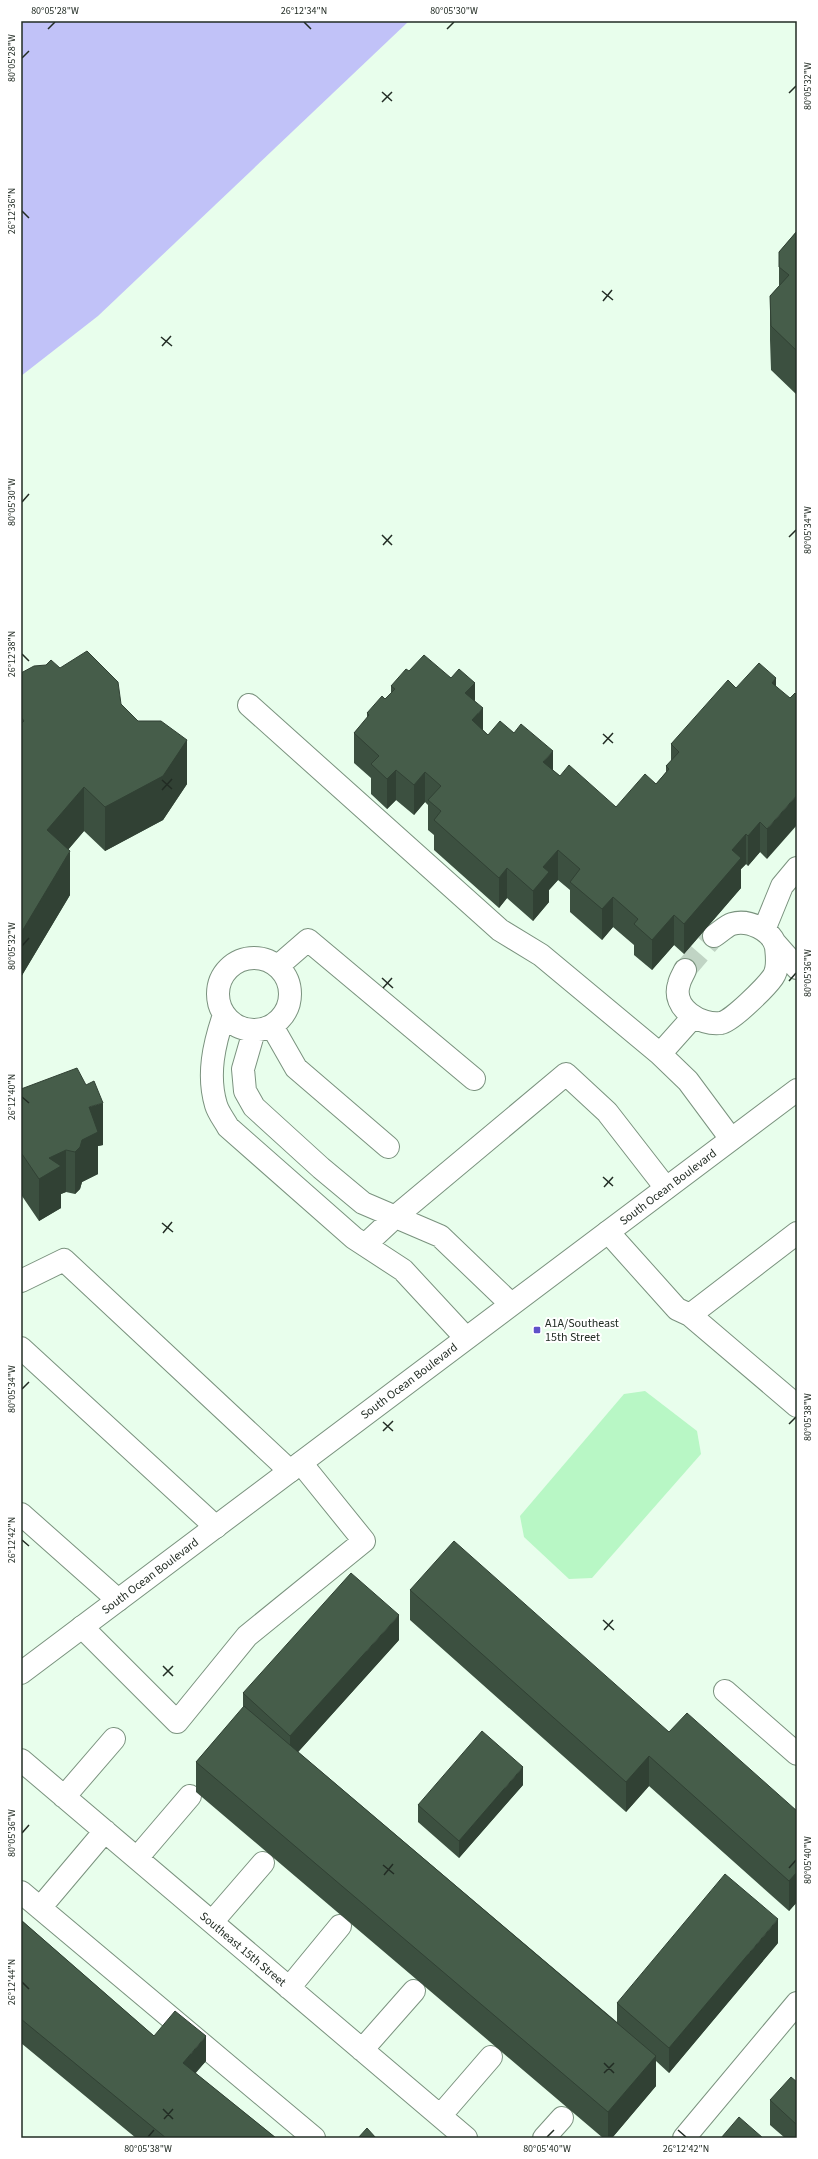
<svg xmlns="http://www.w3.org/2000/svg" width="818" height="2159" font-family="'Source Sans 3',sans-serif">
  <rect width="100%" height="100%" fill="#e8feec"/>
  <path fill="#b8f7c5" d="M645 1391 697 1431 701 1454 592 1578 569 1579 524 1537 520 1516 624 1394Z"/>
  <path fill="#c1c2f8" d="M21 21H409L98 316 21 376Z"/>
  <g fill="none" stroke-linecap="round" stroke-linejoin="round">
    <path stroke="#c0d4c4" stroke-width="22" stroke-dasharray="22 11" stroke-linecap="butt" d="M685 970 714 936"/>
    <g stroke="#7a927e" stroke-width="24">
      <path id="minor" d="M249 705 500 930 541 955 660 1054
        M764 930 782 886 797 868
        M775 943 797 968
        M218 994a36 36 0 1 1 72 0a36 36 0 1 1-72 0Z
        M278 966 308 940 474 1079
        M685 970C683 975 680 979 679 984 671 1008 701 1026 721 1023 732 1021 766 987 773 977 779 968 777 957 776 947 772 930 748 919 732 924 726 926 719 933 714 936
        M224 1015C214 1044 207 1075 216 1105 218 1112 224 1120 228 1127L354 1238 403 1270 466 1338
        M693 1017 660 1054 688 1081 731 1139
        M272 1026 296 1068 388 1147
        M254 1031 243 1069 245 1091 254 1107 321 1168 363 1203 440 1236 511 1304
        M608 1232 677 1309 690 1315 797 1406
        M365 1245 395 1217 566 1074 607 1112 666 1188
        M21 1281 64 1260 290 1471
        M690 1315 797 1233
        M21 1348 216 1527
        M21 1514 118 1600
        M82 1627 177 1722 247 1636 364 1541 301 1463
        M725 1691 797 1754
        M21 1760 466 2138
        M64 1797 114 1739
        M137 1858 190 1796
        M21 1892 314 2138
        M40 1908 105 1831
        M212 1922 263 1863
        M289 1988 340 1926
        M362 2050 414 1991
        M440 2116 491 2057
        M544 2138 562 2118
        M684 2138 797 2003"/>
    </g>
    <g stroke="#7a927e" stroke-width="24">
      <path id="major" d="M21 1673 797 1090"/>
    </g>
    <use href="#minor" stroke="#fff" stroke-width="22"/>
    <use href="#major" stroke="#fff" stroke-width="22"/>
  </g>
  <path fill="#3c5040" d="M797 231V395L771 370 770 340V296L779 286V252Z
    M60 668 121 704 187 784 163 820 105 851 84 831 68 850 70 895 21 977V673Z
    M409 671 475 702 483 730 488 735 553 770 560 776 616 807 656 784 666 772V766L671 761V744L736 688 776 678 767 859 760 852 748 866 746 864 741 869V888L684 954 674 945 652 970 634 955V945L613 927 602 940 570 912V890L558 880 549 890V902L533 921 507 898 499 908 434 850V835L428 830V805L425 802 414 815 396 800 387 809 371 794V778L354 763V733L367 718V713L385 699 391 693V686Z
    M21 1089 103 1145 98 1146V1174L82 1182 80 1189 75 1194 66 1192 61 1194V1208L39 1221 22 1196H21Z
    M410 1590 669 1732 797 1811V1902L789 1911 649 1786 626 1812 410 1620Z
    M399 1640 298 1752 617 2022V2003L778 1943 669 2073 656 2061V2086L612 2138H603L196 1792V1762L243 1708V1693Z
    M523 1785 459 1858 418 1822V1805Z
    M21 1920 154 2036 206 2061 195 2073 276 2138H136L21 2043Z
    M797 2082V2138H785L770 2125V2100Z"/>
  <path fill="#314134" d="M776 678V708L772 683Z
    M475 683V713L465 693Z
    M483 708V738L472 720Z
    M187 740V784L163 820 105 851V807Z
    M553 751V781L543 762Z
    M396 770V800L387 809V779Z
    M425 772V802L414 815V785Z
    M84 787V831L47 874V830Z
    M797 795V825L767 859V829Z
    M760 822V852L748 866V836Z
    M746 834V864L741 869V888L684 954V924L732 850Z
    M558 850V880L549 890V902L533 921V891L543 867Z
    M70 851V895L21 977V933Z
    M507 868V898L499 908V878Z
    M613 897V927L602 940V909Z
    M674 915V945L652 970V940Z
    M103 1103V1145L98 1146V1174L82 1182 80 1189 75 1194V1152L89 1107Z
    M66 1150V1192L61 1194V1208L39 1221V1179L49 1158Z
    M21 1154H22V1196H21Z
    M399 1615V1640L290 1761V1736Z
    M649 1756V1786L626 1812V1782Z
    M523 1767V1785L459 1858V1841Z
    M797 1872V1902L789 1911V1881Z
    M778 1919V1943L669 2073V2048Z
    M206 2036V2061L183 2088V2063Z
    M656 2056V2086L612 2138H608V2112Z"/>
  <path fill="#465d4a" stroke="#314134" d="M797 231V351L771 326 770 296 789 275 779 267V252Z
    M87 651 118 682 121 704 138 721H161L187 740 163 776 105 807 84 787 47 830 70 851 21 933V724L24 721 21 717V673L34 666 46 665 51 660 60 668Z
    M424 655 451 678 459 669 475 683 465 693 483 708 472 720 488 735 500 721 514 733 521 724 553 751 543 762 560 776 569 765 616 807 645 774 656 784 669 769 666 766 679 752 671 744 728 680 736 688 759 663 776 678 772 683 790 698 795 693 797 695V795L767 829 760 822 748 836 746 834 732 850 741 858 684 924 674 915 652 940 634 924 638 919 613 897 602 909 570 882 580 869 558 850 543 867 549 872 533 891 507 868 499 878 434 820 441 811 428 800 441 786 425 772 414 785 396 770 387 779 371 764 379 756 354 733 369 715 367 713 382 696 385 699 395 689 391 686 406 669 409 671Z
    M77 1068 86 1085 94 1081 103 1103 89 1107 98 1132 82 1140 80 1147 75 1152 66 1150 49 1158 61 1166 39 1179 22 1154H21V1089Z
    M454 1541 669 1732 687 1713 797 1811V1872L789 1881 649 1756 626 1782 410 1590Z
    M351 1573 399 1615 290 1736 243 1693Z
    M244 1706 656 2056 608 2112 196 1762Z
    M482 1731 523 1767 459 1841 418 1805Z
    M725 1874 778 1919 669 2048 617 2003Z
    M21 1920 154 2036 175 2011 206 2036 183 2063 276 2138H166L21 2019Z
    M791 2077 797 2082V2125L770 2100Z
    M739 2117 763 2138H721Z
    M367 2128 376 2138H358Z"/>
  <path fill="none" stroke="#222c24" stroke-width="1.5" d="M304 22 311 29M48 29 55 22M447 29 454 22M22 58 29 51M382 92 392 101M789 93 796 86M382 102 392 92M22 211 29 218M602 291 613 300M603 301 612 290M161 337 172 346M162 346 171 336M22 502 29 494M382 535 392 545M789 537 796 530M383 545 392 535M22 654 29 661M603 734 613 743M603 744 613 733M162 780 172 789M162 790 172 779M22 946 29 938M382 978 393 988M789 981 796 973M383 988 392 978M22 1097 29 1103M603 1177 613 1186M604 1187 613 1177M162 1223 173 1232M163 1233 172 1222M22 1389 29 1382M383 1422 393 1431M789 1424 796 1417M383 1431 393 1421M22 1540 29 1546M603 1620 614 1630M604 1630 613 1620M163 1666 173 1676M163 1676 173 1666M22 1833 29 1825M383 1865 394 1874M789 1868 796 1860M384 1875 393 1864M22 1982 29 1989M604 2063 614 2073M604 2073 614 2063M163 2109 173 2119M164 2119 173 2109M678 2130 686 2137M148 2137 154 2130M547 2137 554 2130"/>
  <rect fill="#5f51c9" stroke="#fff" stroke-width="1.5" x="533" y="1326" width="8" height="8" rx="2"/>
  <g text-anchor="middle" stroke-width="4" stroke-linejoin="round" paint-order="stroke">
    <g font-size="12" fill="#222c24" stroke="#fff">
      <text transform="translate(668 1187) rotate(-37)" y="4">South Ocean Boulevard</text>
      <text transform="translate(409 1381) rotate(-37)" y="4">South Ocean Boulevard</text>
      <text transform="translate(150 1576) rotate(-37)" y="4">South Ocean Boulevard</text>
      <text transform="translate(243 1949) rotate(40)" y="4">Southeast 15th Street</text>
    </g>
    <g font-size="12" fill="#222c24" stroke="#fff" text-anchor="start">
      <text x="545" y="1327">A1A/Southeast<tspan x="545" dy="14">15th Street</tspan></text>
    </g>
  </g>
  <rect width="818" height="2159" fill="none" stroke="#ffffff" stroke-width="44"/>
  <rect x="22" y="22" width="774" height="2115" fill="none" stroke="#222c24" stroke-width="1.5"/>
  <g font-size="10" text-anchor="middle" fill="#222c24">
    <text x="55" y="14">80°05'28"W</text>
    <text x="304" y="14">26°12'34"N</text>
    <text x="454" y="14">80°05'30"W</text>
    <text transform="translate(11 58) rotate(-90)" y="4">80°05'28"W</text>
    <text transform="translate(807 86) rotate(-90)" y="4">80°05'32"W</text>
    <text transform="translate(11 211) rotate(-90)" y="4">26°12'36"N</text>
    <text transform="translate(11 502) rotate(-90)" y="4">80°05'30"W</text>
    <text transform="translate(807 530) rotate(-90)" y="4">80°05'34"W</text>
    <text transform="translate(11 654) rotate(-90)" y="4">26°12'38"N</text>
    <text transform="translate(11 946) rotate(-90)" y="4">80°05'32"W</text>
    <text transform="translate(807 973) rotate(-90)" y="4">80°05'36"W</text>
    <text transform="translate(11 1097) rotate(-90)" y="4">26°12'40"N</text>
    <text transform="translate(11 1389) rotate(-90)" y="4">80°05'34"W</text>
    <text transform="translate(807 1417) rotate(-90)" y="4">80°05'38"W</text>
    <text transform="translate(11 1540) rotate(-90)" y="4">26°12'42"N</text>
    <text transform="translate(11 1833) rotate(-90)" y="4">80°05'36"W</text>
    <text transform="translate(807 1860) rotate(-90)" y="4">80°05'40"W</text>
    <text transform="translate(11 1982) rotate(-90)" y="4">26°12'44"N</text>
    <text x="148" y="2152">80°05'38"W</text>
    <text x="547" y="2152">80°05'40"W</text>
    <text x="686" y="2152">26°12'42"N</text>
  </g>
</svg>
